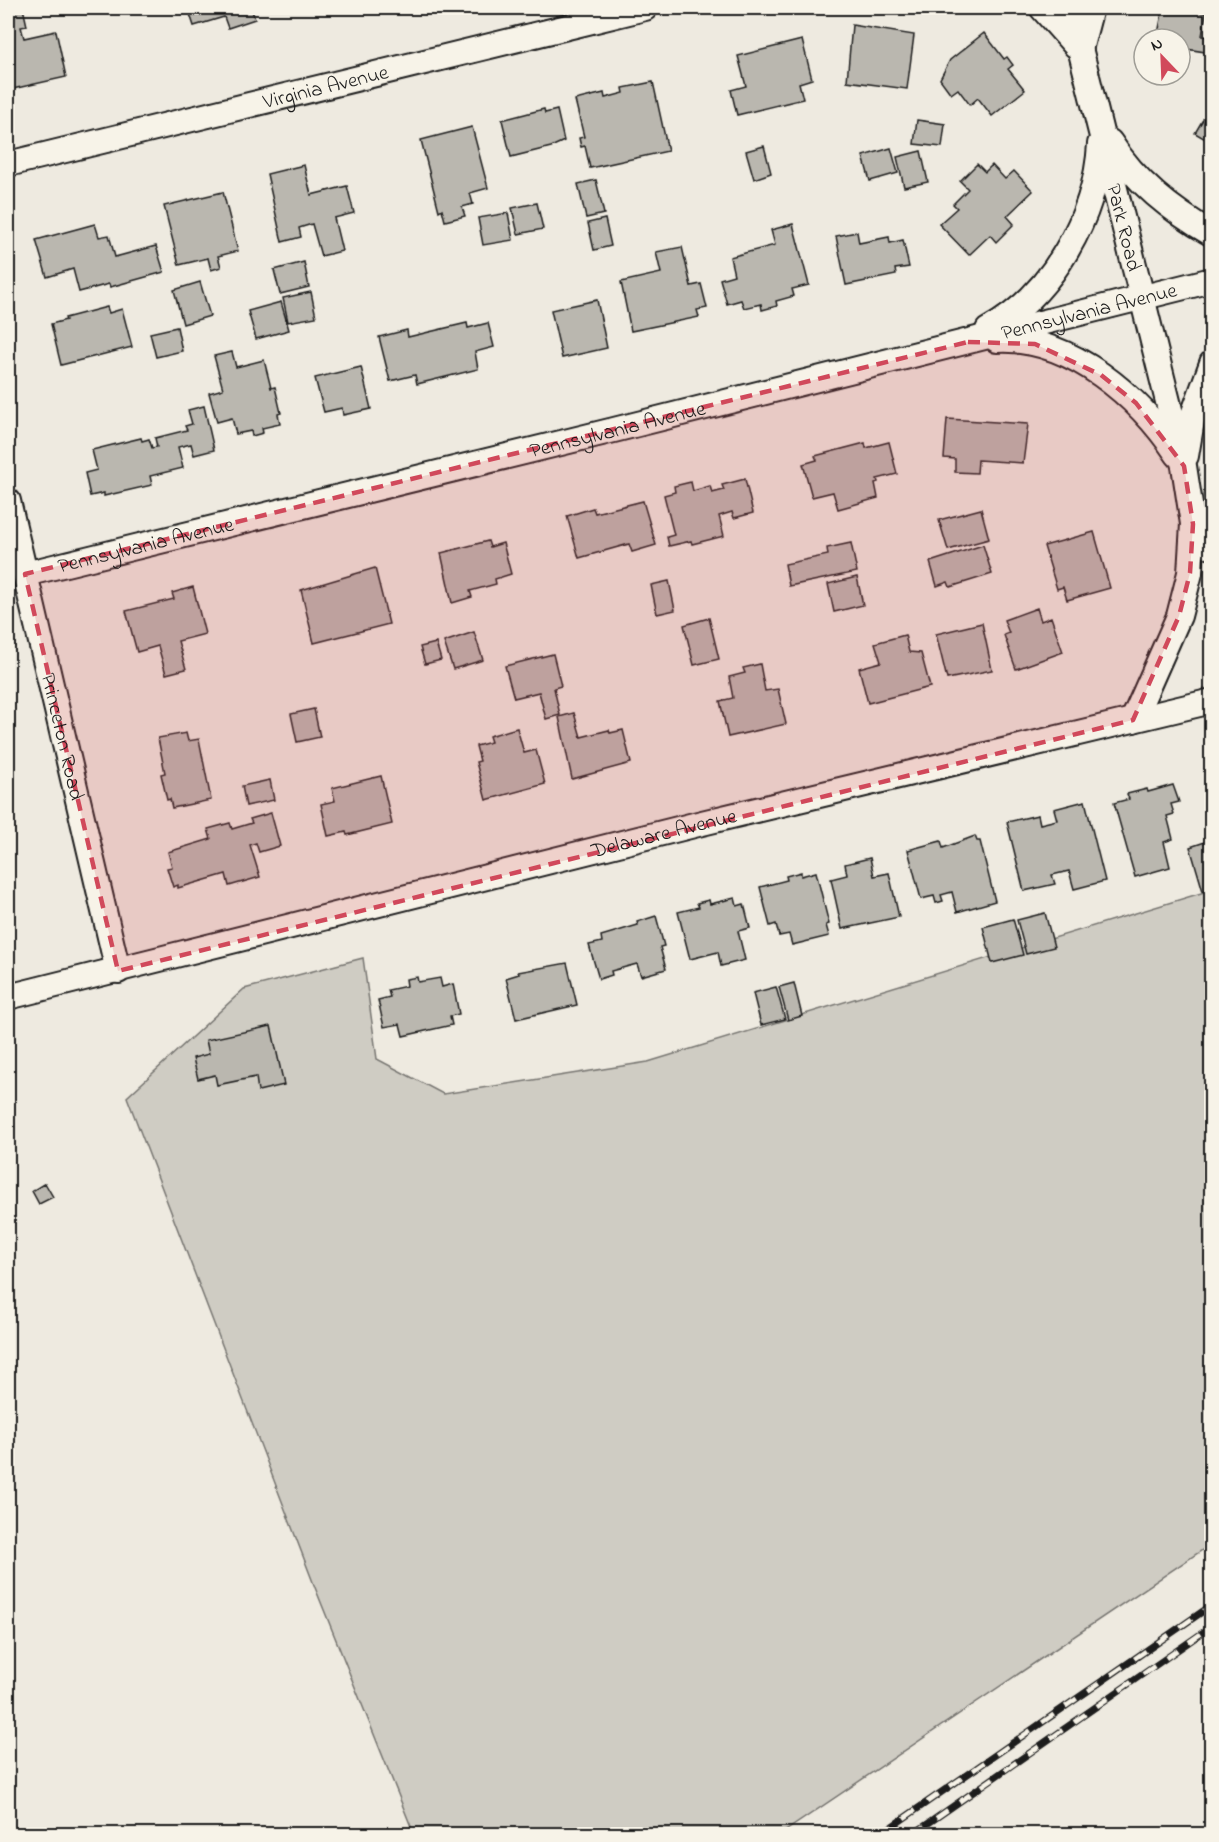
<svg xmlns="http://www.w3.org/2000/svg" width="1219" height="1842" font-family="'Indie Flower',sans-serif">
  <rect width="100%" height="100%" fill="#eeeae0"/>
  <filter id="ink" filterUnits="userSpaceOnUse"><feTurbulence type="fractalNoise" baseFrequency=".0167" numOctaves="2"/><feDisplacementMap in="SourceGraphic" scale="12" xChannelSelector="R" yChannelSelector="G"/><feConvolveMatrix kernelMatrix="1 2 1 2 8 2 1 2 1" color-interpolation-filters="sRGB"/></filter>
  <g filter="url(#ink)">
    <path fill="#cfccc3" stroke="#767470" stroke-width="1.5" d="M1211 890V1544L781 1834H414L316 1590 127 1097 244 989 363 958 377 1059 443 1094 648 1062Z"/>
    <path fill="#bab7af" stroke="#1c1c1c" stroke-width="1.5" d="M8 8H23L27 26 21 27 24 38 56 31 66 77 8 90Z
      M188 8H251L255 19 228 28 224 17 194 26Z
      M1163 8 1206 13 1202 36 1212 37V53L1180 48V39H1157Z
      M852 25 914 35 907 89 847 81Z
      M984 33 1004 59 1007 57 1013 65 1008 69 1025 90 992 116 978 98 970 105 958 89 951 94 940 79 950 60Z
      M802 40 812 79 799 83 803 99 737 115 731 90 746 86 738 56Z
      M653 82 668 151 590 168 585 146 581 147 579 138 584 137 575 100 604 93 605 98 624 93 623 88Z
      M1212 104V151L1206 148 1209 141 1195 133Z
      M544 109 545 113 557 110 564 141 551 147 511 157 502 120Z
      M917 120 945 124 942 147 914 144Z
      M472 127 488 188 470 193 473 204 462 207 465 216 445 221 442 209 439 211 421 140Z
      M764 146 771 173 754 179 746 151Z
      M891 148 898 173 870 181 863 156Z
      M921 151 928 182 904 187 897 157Z
      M977 164 985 172 992 165 1005 179 1014 171 1033 191 1007 216 1014 224 996 242 990 235 969 255 939 224 957 208 953 204 968 189 960 181Z
      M304 165 311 195 347 186 354 213 334 218 342 251 321 256 312 224 299 228 301 237 282 242 267 174Z
      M596 180 604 214 586 218 578 184Z
      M223 192 238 251 218 256 221 267 211 270 208 258 179 265 164 206Z
      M537 203 543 229 518 234 512 208Z
      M508 213 513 240 483 245 478 218Z
      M605 219 611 246 594 250 588 223Z
      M95 224 99 237 109 235 115 257 156 246 164 272 110 287 109 284 79 292 73 269 47 277 36 240Z
      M793 224 809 285 792 289 794 296 776 301 777 306 762 310 761 304 744 308 741 300 727 304 720 279 734 275 730 257 775 245 771 230Z
      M857 232 859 243 889 237 890 243 903 240 909 267 895 269 896 275 846 285 836 236Z
      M682 247 691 286 701 284 707 308 697 310 699 317 631 331 621 282 661 273 656 252Z
      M304 262 309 287 280 294 274 270Z
      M200 282 210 316 183 324 174 290Z
      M311 292 316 317 288 322 283 298Z
      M597 300 607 348 562 358 551 310Z
      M281 302 289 330 256 339 248 311Z
      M107 307 109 313 122 309 132 347 61 365 51 324 66 320 65 318Z
      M467 323 468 328 488 323 494 347 475 352 478 369 417 384 415 375 390 381 379 337 407 330 408 337Z
      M177 327 182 351 156 357 150 333Z
      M232 352 236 367 264 360 271 388 275 387 281 413 278 414 280 424 262 428 263 433 252 436 251 431 236 434 232 418 217 422 209 393 223 389 214 356Z
      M361 367 371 409 343 415 342 408 324 412 315 378Z
      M204 406 214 450 194 455 191 444 178 447 183 468 150 476 152 485 104 496V493L90 496 85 473 97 470 92 450 141 438 142 441 149 439 152 448 157 447 155 438 187 430 185 426 192 424 188 410Z
      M947 419 1028 424 1023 463 978 460 977 473 955 472V459L944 458Z
      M889 442 897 474 877 479 878 482 875 483 878 498 838 509 833 492 812 497 803 464 817 460 815 456 865 443 866 448Z
      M745 479 753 513 734 518 732 512 719 516 724 536 692 544 691 541 669 546 667 537 674 535 664 495 675 492 674 486 691 482 693 491 710 486 712 493 724 490 722 485Z
      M643 501 656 545 632 552 629 544 579 558 567 516 593 508 595 513Z
      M981 509 989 539 948 550 939 520Z
      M1094 532 1110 588 1067 600 1063 587 1057 589 1044 546Z
      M488 541 490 547 503 543 511 574 495 579 496 584 470 591 472 597 452 603 441 553Z
      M851 543 857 572 789 586 785 564 828 555 827 548Z
      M983 545 992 574 950 587 948 582 937 586 930 562Z
      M375 568 389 624 314 643 301 590Z
      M857 577 863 605 834 612 828 584Z
      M669 581 675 610 657 614 651 585Z
      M193 587 205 634 178 641 186 669 166 674 158 646 137 652 126 611 174 599 172 593Z
      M1037 608 1041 621 1051 617 1063 652 1016 669 1004 635 1009 633 1004 620Z
      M709 618 719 659 694 665 684 625Z
      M982 623 992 670 947 679 936 634Z
      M474 632 483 660 453 669 444 642Z
      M905 635 909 652 921 653 930 687 868 703 859 668 881 662 875 643Z
      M436 643 441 660 425 664 420 647Z
      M553 654 561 686 554 688 560 715 546 719 539 692 514 698 505 666Z
      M760 664 765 691 778 689 786 724 728 737 720 701 733 698 729 677 745 673 743 668Z
      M314 709 320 737 297 742 291 714Z
      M574 713 581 737 609 730 610 733 623 730 631 763 572 779 559 717Z
      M517 728 524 753 536 750 545 784 486 800 476 762 480 761 476 746 491 742 489 736Z
      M186 733 188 741 199 739 211 800 172 808 170 799 167 800 161 774 165 773 158 738Z
      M381 776 392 824 347 835 346 832 328 836 321 804 335 801 332 788Z
      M270 780 274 800 246 806 242 786Z
      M1173 785 1179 802 1171 804 1174 814 1167 816 1173 839 1164 842 1170 867 1135 877 1114 803 1129 799 1127 794 1147 789 1148 792Z
      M1085 801 1105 881 1074 889 1069 871 1052 875 1055 884 1024 891 1007 822 1038 815 1040 824 1057 820 1054 809Z
      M271 813 280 846 259 852 256 843 250 845 260 877 229 886 226 874 178 888V885L173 887 167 868 172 867 168 852 211 839 208 829 230 823 232 829 252 823 250 819Z
      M975 836 977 841H980L995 901 957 912 952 892 941 895 943 901 936 903 934 896 921 899 908 850 941 841 943 848Z
      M1208 841 1212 852V889L1203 891 1190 847Z
      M870 858 874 876 889 873 899 917 842 929 831 879 847 875 845 864Z
      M801 872V876L816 872 829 924 826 925 829 936 792 945 789 934 779 936 776 924 770 926 760 887 787 880 786 876Z
      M735 898 737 906 744 904 750 928 738 931 745 960 721 966 718 952 690 959 678 912 699 907 697 903 709 900 710 904Z
      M1045 913 1054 947 1026 954 1017 920Z
      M656 916 664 946 660 947 666 969 641 976 637 964 611 971 612 975 599 979 589 945 602 942 601 936 638 925 637 922Z
      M1013 919 1023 955 992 963 983 927Z
      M567 963 577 1005 516 1019 506 978 519 974 518 972Z
      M417 977 418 982 440 978 442 987 453 984 459 1014 450 1016 452 1025 403 1036 400 1024 384 1027 378 1000 390 997 388 990 407 986 406 979Z
      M794 983 802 1016 788 1020 779 987Z
      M776 987 785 1019 761 1025 753 993Z
      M271 1026 284 1085 258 1091 256 1077 217 1085 215 1075 198 1079 193 1058 209 1054 206 1040Z
      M45 1183 53 1197 39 1204 32 1191Z"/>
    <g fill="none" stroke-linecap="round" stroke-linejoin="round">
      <g stroke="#1c1c1c" stroke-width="28">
        <g id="street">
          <path d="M1042 8 1075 45"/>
          <path id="s1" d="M1070 8 1184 466 1193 524 1212 547"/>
          <path d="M1081 46 1091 8"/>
          <path d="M1110 142C1136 183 1171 210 1212 234"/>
          <path id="s2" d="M8 164 645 8"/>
          <path d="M988 330C1052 295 1096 216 1100 144"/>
          <path d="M997 340C1071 336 1140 398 1178 455"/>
          <path d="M1186 456 1193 415 1212 363"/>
          <path id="s3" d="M8 501 118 971"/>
          <path id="s4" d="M25 574 614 430 1212 280"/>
          <path d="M1133 720 1179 616 1190 573 1193 524"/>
          <path id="s5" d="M8 997 702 823 1212 701"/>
        </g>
      </g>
      <use href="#street" stroke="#f7f3e8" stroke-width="24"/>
      <g stroke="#1c1c1c" stroke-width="7">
        <path id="rail" d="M881 1834 1212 1605
          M913 1834 1212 1626"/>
      </g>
      <use href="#rail" stroke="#f7f3e8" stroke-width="4.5" stroke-dasharray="14" stroke-linecap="butt"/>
    </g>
  </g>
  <path fill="#d1495b" fill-opacity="0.2" stroke="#d1495b" stroke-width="4.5" stroke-dasharray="12 8" stroke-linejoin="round" d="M968 342 1035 344 1101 375 1136 403 1184 466 1193 524 1190 573 1179 616 1133 720 118 971 25 574Z"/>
  <g text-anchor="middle" stroke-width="4.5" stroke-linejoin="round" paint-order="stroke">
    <g font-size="21" fill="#1c1c1c" stroke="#f7f3e8">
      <text dy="7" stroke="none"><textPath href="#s2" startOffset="327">Virginia Avenue</textPath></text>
      <text dy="7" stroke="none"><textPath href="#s1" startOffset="226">Park Road</textPath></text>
      <text dy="7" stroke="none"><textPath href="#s4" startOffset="1096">Pennsylvania Avenue</textPath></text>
      <text dy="7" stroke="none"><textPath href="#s4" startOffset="610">Pennsylvania Avenue</textPath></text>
      <text dy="7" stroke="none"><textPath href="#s4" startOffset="124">Pennsylvania Avenue</textPath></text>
      <text dy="7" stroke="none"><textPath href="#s3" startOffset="242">Princeton Road</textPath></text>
      <text dy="7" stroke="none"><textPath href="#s5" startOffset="676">Delaware Avenue</textPath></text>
    </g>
  </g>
  <rect width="1219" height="1842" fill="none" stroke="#f7f3e8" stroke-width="30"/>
  <rect x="15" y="15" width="1189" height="1812" fill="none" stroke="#1c1c1c" stroke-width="2" filter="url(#ink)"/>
  <g transform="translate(1162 57) rotate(337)"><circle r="28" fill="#f7f3e8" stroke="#9f9d96" stroke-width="1.5"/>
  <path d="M0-4.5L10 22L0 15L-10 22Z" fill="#d1495b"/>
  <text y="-9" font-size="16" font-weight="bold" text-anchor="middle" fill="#1c1c1c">N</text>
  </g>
</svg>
